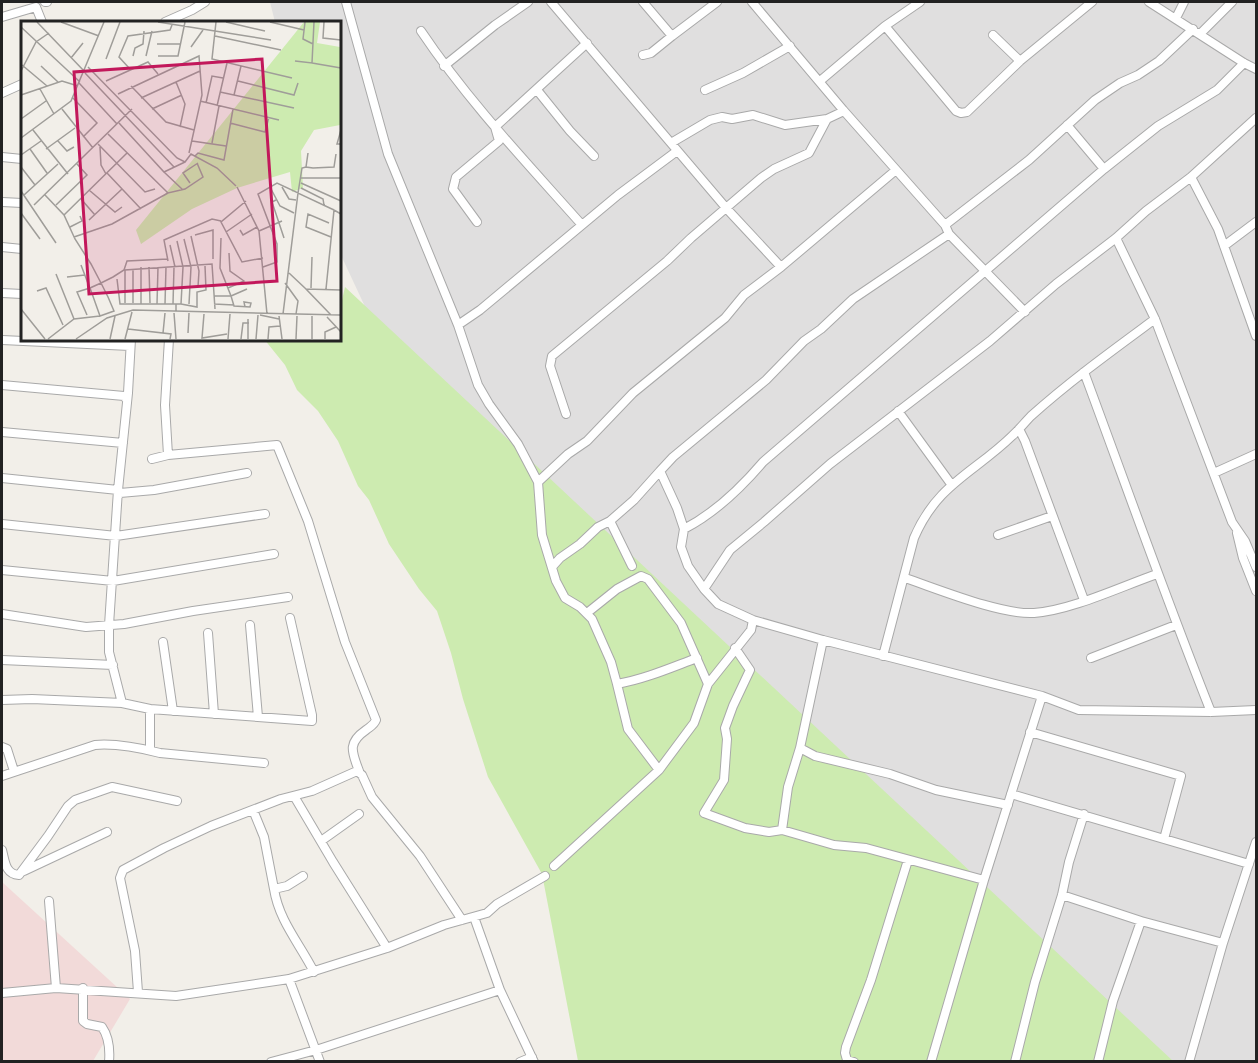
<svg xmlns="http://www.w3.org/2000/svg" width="1258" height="1063" font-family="Rubik,sans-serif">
  <rect width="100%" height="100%" fill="#f2efe9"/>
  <path fill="#e0dfdf" d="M270 2H1256V1061H773L512 621 339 251V22H275Z"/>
  <path fill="#f2dad9" d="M2 882 130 999 93 1061H2Z"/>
  <path fill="#cdebb0" d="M345 287 1173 1061H578L542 874 488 777 463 699 451 653 437 611 419 589 389 544 369 500 358 486 338 441 318 411 297 390 285 365 264 339H339V300H342Z"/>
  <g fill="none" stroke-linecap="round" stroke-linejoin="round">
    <g stroke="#a9a9a9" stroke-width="10">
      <path id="minor" d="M45 2H47
        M346 2 388 154 458 325 478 385 489 404 518 444 538 482
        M551 2 727 209 781 267
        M643 2 672 36 717 2
        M752 2 844 111 945 225 949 234 1025 312
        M1149 2 1244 63 1256 69
        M2 17 36 7 42 22
        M1176 18 1184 2
        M165 22 192 10 205 2
        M885 26 956 111 961 113 967 112 1020 61 1092 2
        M421 31C468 101 526 162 582 225
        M1200 34 1232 2
        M993 35 1020 61
        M643 55 651 53 672 36
        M444 66 495 25 528 2
        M820 81 885 26 920 2
        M537 90 570 131 594 156
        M705 90 743 73 790 46
        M2 93 22 84
        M1067 125 1104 169
        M671 143 710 120 722 117 732 119 753 115 785 125 827 119
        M2 157 22 159
        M1191 177 1218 229 1256 336
        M2 202 22 203
        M477 222 453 189 456 177 499 141 495 127 587 43
        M945 225 1029 160 1095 100 1120 83 1138 75 1159 61 1193 29
        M1116 238 1155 319 1232 522 1245 541 1256 567
        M1224 246 1256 222
        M2 247 22 249
        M2 293 22 294
        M458 325 480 310 618 195 677 151
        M2 340 130 346
        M1084 372C1126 485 1166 599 1211 712
        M2 385 124 396 127 400
        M898 411 951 484
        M566 414 550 366 552 356 667 261 691 238 761 178 774 169 809 153 827 119 844 111
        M1019 429 1025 441 1084 600
        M2 432 123 443
        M168 455 165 405 169 339
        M152 459 168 455 277 445 308 521 345 642 376 720C374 725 371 726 366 730 347 743 352 752 359 771
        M1214 473 1256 454
        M2 478 118 490
        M118 496 120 493 154 490 247 473
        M610 521 632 566
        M2 524 116 536 265 514
        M684 529C715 513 740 489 763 462L1104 169 1158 126 1217 90 1244 63
        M1237 533 1243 558 1256 591
        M998 535 1052 516
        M552 567 560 558 580 544 598 527 610 521 634 500 660 471
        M2 570 113 581 274 554
        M905 578C938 589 1001 615 1034 613 1072 610 1120 587 1157 574
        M704 589 688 566 681 547 684 529 677 508 660 471 673 457 766 380 804 341 821 329 853 299 949 234
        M587 613 617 589 641 576 648 579 681 623 708 684
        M2 614 86 627 124 624 193 611 288 597
        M753 620 823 640 1042 696 1079 710 1211 712 1256 710
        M250 625 258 717
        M208 633 214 714
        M163 642 173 711
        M735 648 750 670 733 706 725 728 727 739 724 780 704 813 745 828 769 832 782 830 834 845 866 848 984 880
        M883 656 914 538C937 484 974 473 1012 436 1019 430 1025 422 1031 416 1070 381 1113 350 1155 319
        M697 658C670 668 645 679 617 684L611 662 592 619 580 607 565 598 556 581 542 535 538 482 568 454 587 441 633 393 725 318 744 295 781 267 896 170
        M1091 658 1176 625
        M2 660 113 665
        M617 684 628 729 659 770
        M2 700 32 699 122 703 109 652V625L118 490 128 393 131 339
        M122 703 150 709V750
        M150 709 312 721V715L290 618
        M1030 732 1181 776 1164 839
        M2 747 7 749 14 771
        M800 748 815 756 890 774 936 790 1008 805
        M2 776 95 745C117 743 140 748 160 753L264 763
        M1011 794 1249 864
        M294 796 333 862 387 948
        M253 810 264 837 274 889
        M782 830 788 787 800 748 823 640
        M321 841 359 814
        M2 850C5 861 5 874 19 875L48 836 68 806 75 800 112 787 177 801
        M554 866 659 770 694 723 708 684 751 630 753 620 718 604 704 589 730 550 764 522 830 464 990 341 1056 284 1116 238 1146 211 1191 177 1256 118
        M24 871 107 832
        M303 876 287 886 274 889C279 921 300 944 314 972
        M1062 895 1141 921 1223 943
        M49 901 56 988
        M474 917 500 990
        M289 979 320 1062
        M83 988V1021L87 1024 102 1027C109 1037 110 1050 109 1062
        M138 992 135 951 120 878 123 870 164 848 211 826 281 799 312 791 357 771 362 775 372 797 420 856 462 920
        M2 993 56 988 176 996 289 979 387 948 444 925 487 913 497 904 545 876
        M271 1062 316 1050 500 990 534 1062
        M520 1062 532 1057
        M854 1062 847 1060 845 1053 846 1047 871 980 908 860
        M931 1062 984 880 1042 696
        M1015 1062 1035 982 1062 895 1069 862 1084 814
        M1098 1062 1113 1001 1141 921
        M1189 1062 1223 943 1256 842"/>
    </g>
    <use href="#minor" stroke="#fff" stroke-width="8"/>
  </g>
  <g transform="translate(21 21)">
    <rect width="320" height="320" fill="#f2efe9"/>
    <path d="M283 1H299L296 22 319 26V104L293 109 280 130 282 167 271 171 269 151 216 167 171 188 120 223 115 209Z" fill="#cdebb0"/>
    <path fill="none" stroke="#9f9d99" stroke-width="1.5" d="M16 1 64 51M40 1 78 15M137 1 250 19M195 1 191 38 271 57M205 1 244 10M249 1 283 9M284 1 282 18 292 23M303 1 302 17 320 19M0 6 59 61M194 15 260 29M136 23H160M170 26 182 9M112 35 114 27 122 23 123 10M125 35 131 10M137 35H157L164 1M50 37 62 22M85 38 99 1M274 40 291 42 293 1M291 42 320 47M1 44 26 65M20 45 37 61M67 46 156 137 164 141 170 133 196 147 215 165M109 48 98 36 107 15 149 9 151 4M0 50 15 21 28 12M64 52 153 146M85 60 127 41 137 53M217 60 273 74 277 62M155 61 164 83 159 106M58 62 96 103M110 65 145 101 173 109M19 68 33 93M199 71 273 87M97 73 178 35 181 74 168 132M0 74 41 60 57 65M213 74 220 45M51 76 76 102 62 116M120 77 179 50M179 80 258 99M185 82 191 55 202 57M196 85 206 42M41 88 72 127M131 88 161 74M0 98 25 80M98 102 143 151 164 141M209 102 244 111 248 96M12 109 47 153M320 109 316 123H320M87 113 147 172 164 168 182 156 176 142M0 117 50 80 83 1M37 120 46 130 53 126M171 120 205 125M191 122 198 85M77 123 124 171 134 168M79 126 80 144 85 153M9 128 26 152M25 128 54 107M287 132 285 146 292 147 313 146 315 133M0 134 20 120M174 135 177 132 203 139 212 88M0 146 14 164M143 151 162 169M86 152 120 188M280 157H320M169 162 162 152 177 142M280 162 320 180M216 166 238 210 246 293M249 166 259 185 273 192M261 166 268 178 275 179M280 167 302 178 303 184M68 169 94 191 101 186M0 170 35 222M3 174 37 143M24 174 43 194 54 218 70 243 80 262 87 276 93 290 79 295 69 267 80 262 92 256 103 249 106 240 147 238M60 178 74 194M255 179 251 181 263 217M225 180 200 201 221 241 242 237M13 184 111 88M35 184 66 154 56 143M0 192 19 218M43 194 106 132M68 199 101 168M308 202 287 193 285 206 310 216M49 206 61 200 59 195M219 209 222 214 236 206M238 210 261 200M205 211 231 193M174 214 192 209V238M170 215 178 250 177 266M53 216 91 203 147 172M163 218 170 246 168 283M149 224 154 246M147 240 143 219 191 198 200 200M60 244 68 265M120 246V283M128 246 129 282M242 246 256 241V223L237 173 256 162 277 172 281 147 285 146M112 248V282M268 252 285 268M35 253 53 298M46 256 64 254M96 258 99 283H155V290M264 262 277 280 275 293M207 267 223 260 209 250 208 232M290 267 291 236M305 268 313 189 320 193M16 270 25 267 42 304M193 275H210L199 247 200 217M104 282V249L191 243 194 288M136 283 137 246M144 283 145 246M152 283 153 246M155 283H160L162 246 156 220M160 283 176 286V271L185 269 184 245M193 283 213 284M224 286 223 281 230 282 229 286 213 285 210 275 226 268M0 288 24 318M153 292 155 318M183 293 181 317 206 313M262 293 277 172 313 189M66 294 56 271 69 267M239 294 258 298M310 294 285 268 320 269M258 295 261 318M306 296 320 311M107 308 150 313 149 318M142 312 144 292M167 312 168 292M27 318 53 298 79 295M55 318 86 297 112 289 320 294M89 318 94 295M104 318 111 291M207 318 209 293M220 318 222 302H228M227 318V298M235 318 237 294M247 318 248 306 259 305M275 318 276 295M291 318V295M304 318V311L315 306"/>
    <path fill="#c2185b" fill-opacity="0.15" stroke="#c2185b" stroke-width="3" d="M241 38 256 260 68 273 53 51Z"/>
    <rect width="320" height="320" fill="none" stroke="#222" stroke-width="3"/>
  </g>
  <rect width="1258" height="1063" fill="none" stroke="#222222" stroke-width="6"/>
</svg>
